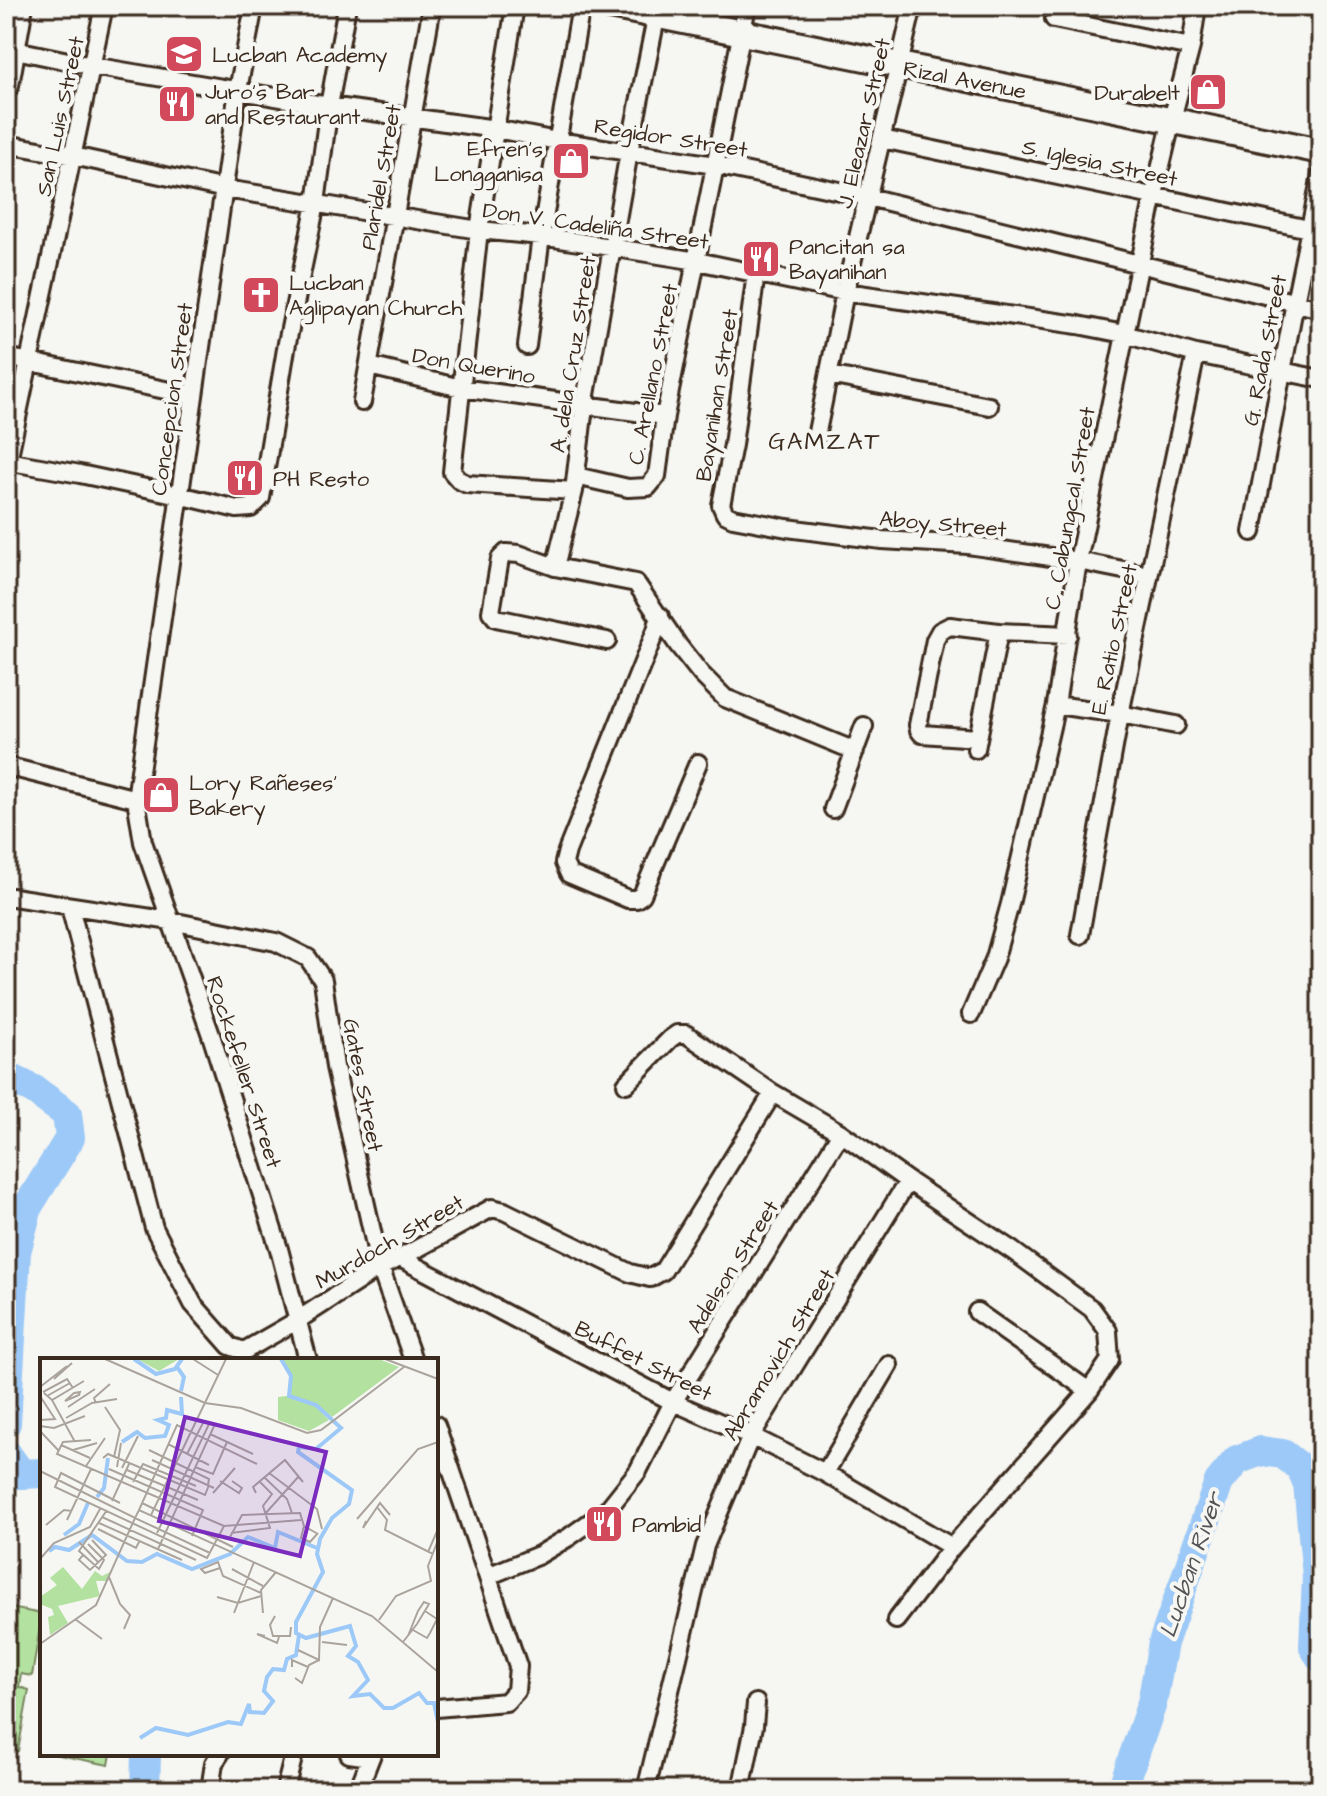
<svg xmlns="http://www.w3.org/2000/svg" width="1327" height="1796" font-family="'Architects Daughter',sans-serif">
  <rect width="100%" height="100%" fill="#f6f6f2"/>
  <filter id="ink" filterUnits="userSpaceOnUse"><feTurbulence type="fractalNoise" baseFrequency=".0125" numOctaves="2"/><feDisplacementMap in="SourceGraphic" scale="16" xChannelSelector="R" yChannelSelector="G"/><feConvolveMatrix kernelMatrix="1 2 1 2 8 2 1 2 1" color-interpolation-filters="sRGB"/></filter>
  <g filter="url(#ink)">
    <path fill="#b3e1a0" stroke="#77865f" stroke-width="2" d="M6 1607 42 1614 32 1676 21 1674 19 1687 29 1690 18 1751 6 1749Z
      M54 1754H111L109 1765Z"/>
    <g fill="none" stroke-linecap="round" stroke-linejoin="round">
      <path stroke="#9cc9f7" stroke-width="30" d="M6 1076 34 1090 67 1114 70 1138 28 1206 16 1252 6 1423
        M6 1453 21 1474 42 1473
        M145 1790 146 1754
        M1122 1790 1152 1703 1163 1643 1219 1482 1237 1460 1261 1451 1283 1454 1301 1468 1308 1484 1317 1576 1314 1647 1321 1658"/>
      <g stroke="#3b2a1e" stroke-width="22">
        <path id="minor" d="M254 6 238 90 136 799 143 842 211 1035 279 1249 308 1360
          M515 6 479 230 452 472 459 480 467 484 574 491
          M1054 19 1191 47
          M6 48 92 66 329 106 496 129 557 141 715 165 868 197 1321 309
          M882 139 1309 229
          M6 144 73 156 225 189 479 230 541 236 697 261 845 292 1078 325 1124 334 1196 354 1321 379
          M756 273 733 445 721 505 725 514 733 518 787 528 882 540 968 545 1078 561 1148 575
          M527 346 541 236 581 6
          M6 357 194 396
          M369 366 461 388 665 416
          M829 375 989 406
          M362 402 432 6
          M816 437 845 292 913 6
          M6 461 80 474 179 495 237 509 251 508 261 498 287 343 316 203 329 106 347 6
          M6 470 104 6
          M576 476 628 488 648 487 657 476 665 416 747 6
          M1252 532 1295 302 1321 175
          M555 567 574 491 584 406 629 152 658 8
          M660 616 656 630 567 851 564 863 569 874 628 899H636L642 895 698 763
          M607 641 496 618 491 612 500 559 506 553 519 554 555 567 636 583 678 645 701 674 725 698 855 751
          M1056 705 1120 714 1176 725
          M978 738 922 734 919 730 918 725 935 640 940 631 950 626 999 632 1068 635
          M976 749 999 632
          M6 766 136 799
          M833 809 864 726
          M13 897 171 921 276 942 308 958 323 980 335 1067 380 1267 413 1360
          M70 907 154 1228 193 1304 230 1346 244 1351 298 1320 380 1267 400 1258 492 1208 504 1211 630 1273 650 1278 663 1271 773 1093
          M1080 935 1120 714 1196 354
          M971 1014 995 958 1010 904 1056 705 1078 561 1154 195 1172 119 1191 47 1197 6
          M626 1084 670 1039 677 1034H686L773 1093 841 1133 908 1181 1013 1251 1092 1309 1108 1331 1110 1360 1089 1391 952 1547 896 1620
          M400 1258 673 1402 751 1436 825 1473 952 1547
          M977 1312 1089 1391
          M436 1425 518 1666 516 1691 506 1702 436 1708
          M825 1473 889 1365
          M488 1576 539 1555 569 1537 607 1510 638 1471 673 1402 841 1133
          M349 1754 370 1757
          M210 1790 214 1763 220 1754
          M285 1790 294 1754
          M358 1790 372 1754
          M646 1790 705 1546 751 1436 908 1181
          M741 1790 754 1726 756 1703"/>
      </g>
      <g stroke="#3b2a1e" stroke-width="30">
        <path id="secondary" d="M610 6 1321 151
          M6 85 20 6"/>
      </g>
      <use href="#minor" stroke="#f6f6f2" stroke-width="16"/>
      <use href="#secondary" stroke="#f6f6f2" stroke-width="24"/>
    </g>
  </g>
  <defs>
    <g id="school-square" transform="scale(2)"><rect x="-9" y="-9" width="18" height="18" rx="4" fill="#d1495b" stroke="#f6f6f2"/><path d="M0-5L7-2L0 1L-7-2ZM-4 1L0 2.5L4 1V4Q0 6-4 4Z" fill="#fff"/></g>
    <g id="shop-square" transform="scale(2)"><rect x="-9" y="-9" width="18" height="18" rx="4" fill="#d1495b" stroke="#f6f6f2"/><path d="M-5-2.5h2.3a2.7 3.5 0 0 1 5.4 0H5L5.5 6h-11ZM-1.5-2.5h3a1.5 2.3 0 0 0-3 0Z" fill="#fff"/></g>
    <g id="restaurant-square" transform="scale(2)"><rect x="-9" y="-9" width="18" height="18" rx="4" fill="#d1495b" stroke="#f6f6f2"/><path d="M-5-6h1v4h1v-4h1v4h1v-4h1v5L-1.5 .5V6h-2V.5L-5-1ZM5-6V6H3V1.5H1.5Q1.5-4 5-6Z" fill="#fff"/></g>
    <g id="church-square" transform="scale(2)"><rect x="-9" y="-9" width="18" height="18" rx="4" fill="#d1495b" stroke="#f6f6f2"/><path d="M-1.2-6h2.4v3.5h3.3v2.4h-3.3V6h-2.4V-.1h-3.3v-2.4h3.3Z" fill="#fff"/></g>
  </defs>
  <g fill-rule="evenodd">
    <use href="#school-square" x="184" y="54"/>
    <use href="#shop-square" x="1208" y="92"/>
    <use href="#restaurant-square" x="177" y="104"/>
    <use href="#shop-square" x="571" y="161"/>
    <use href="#restaurant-square" x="761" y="259"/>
    <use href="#church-square" x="261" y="295"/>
    <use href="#restaurant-square" x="245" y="478"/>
    <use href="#shop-square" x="161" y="795"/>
    <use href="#restaurant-square" x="604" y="1524"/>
  </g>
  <g text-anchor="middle" stroke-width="8" stroke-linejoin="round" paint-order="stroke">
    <g font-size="22" fill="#3b2a1e" stroke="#f6f6f2" text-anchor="start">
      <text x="212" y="62">Lucban Academy</text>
      <text x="205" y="99">Juro's Bar<tspan x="205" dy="25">and Restaurant</tspan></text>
      <text x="1180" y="100" text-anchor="end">Durabelt</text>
      <text x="543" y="156" text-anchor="end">Efren's<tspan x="543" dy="25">Longganisa</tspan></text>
      <text x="789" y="254">Pancitan sa<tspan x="789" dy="25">Bayanihan</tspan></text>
      <text x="289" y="290">Lucban<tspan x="289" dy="25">Aglipayan Church</tspan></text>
      <text x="273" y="486">PH Resto</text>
      <text x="189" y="790">Lory Rañeses'<tspan x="189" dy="25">Bakery</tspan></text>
      <text x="632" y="1532">Pambid</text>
    </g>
    <g font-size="22" fill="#3b2a1e" stroke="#f6f6f2">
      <text transform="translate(965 79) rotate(11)" y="8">Rizal Avenue</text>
      <text transform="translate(59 116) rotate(-78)" y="8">San Luis Street</text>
      <text transform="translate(863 123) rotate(-77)" y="8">J. Eleazar Street</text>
      <text transform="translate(671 137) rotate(9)" y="8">Regidor Street</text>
      <text transform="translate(1100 162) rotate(12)" y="8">S. Iglesia Street</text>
      <text transform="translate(380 177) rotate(-80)" y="8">Plaridel Street</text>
      <text transform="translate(596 225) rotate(8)" y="8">Don V. Cadeliña Street</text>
      <text transform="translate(1264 350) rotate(-79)" y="8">G. Rada Street</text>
      <text transform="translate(572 354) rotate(-81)" y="8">A. dela Cruz Street</text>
      <text transform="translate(474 365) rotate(10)" y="8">Don Querino</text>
      <text transform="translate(652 374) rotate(-79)" y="8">C. Arellano Street</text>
      <text transform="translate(716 395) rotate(-81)" y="8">Bayanihan Street</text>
      <text transform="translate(171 399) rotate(-82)" y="8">Concepcion Street</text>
      <text transform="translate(1069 508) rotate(-80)" y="8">C. Cabungcal Street</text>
      <text transform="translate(943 523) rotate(5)" y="8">Aboy Street</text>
      <text transform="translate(1113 639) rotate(-78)" y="8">E. Ratio Street</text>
      <text transform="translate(245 1072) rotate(72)" y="8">Rockefeller Street</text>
      <text transform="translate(364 1085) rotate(79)" y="8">Gates Street</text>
      <text transform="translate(389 1241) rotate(-30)" y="8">Murdoch Street</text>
      <text transform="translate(732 1266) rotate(-58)" y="8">Adelson Street</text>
      <text transform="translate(778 1354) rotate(-59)" y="8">Abramovich Street</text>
      <text transform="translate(644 1360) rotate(27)" y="8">Buffet Street</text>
    </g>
    <g font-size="24" letter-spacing="2" fill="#3b2a1e" stroke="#f6f6f2">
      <text x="825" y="449">GAMZAT</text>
    </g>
    <g font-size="24" font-style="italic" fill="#535254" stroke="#f6f6f2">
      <text transform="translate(1191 1565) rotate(-71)" y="8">Lucban River</text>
    </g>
  </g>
  <g transform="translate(40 1358)">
    <rect width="398" height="398" fill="#f6f6f2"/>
    <path d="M97 1H139L119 13ZM243 1H339L359 9 292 59 277 46 250 37 252 18ZM246 38 275 48 289 62 269 73 238 62V39ZM23 209 42 231 55 213 62 218 70 214 66 223H56L60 238 18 248 28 265 10 277 8 259 14 257 12 251 0 246V239L17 227 10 220Z" fill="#b3e1a0"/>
    <path fill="none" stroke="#9cc9f7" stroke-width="4" d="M94 1 116 16 135 11 142 1M241 1 251 18 249 38 276 47 301 70 276 91 259 89 258 94 312 132 309 146 292 160 280 181 277 196 283 214 256 264V275L266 280 310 268 316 288 308 298 318 304 328 322 313 338 330 336 344 350H353L379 335 387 345H394L398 364M137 9 144 19 141 33M82 84 97 74 105 80 125 78 129 67 118 62 126 60 127 52 142 56 141 39M57 139 64 130 68 100M24 177 39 166 48 145M9 193 15 189 29 192 52 177 87 203 102 204 117 196 152 211 190 196 208 179 235 190 238 174 277 190M100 380 116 370 148 377 188 364 201 366 209 346 210 354 224 355 233 343 224 333 227 319 233 311 244 312 247 301 256 297 259 277"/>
    <path fill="none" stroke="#aba49d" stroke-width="2" d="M65 1 165 45 201 50 267 75 281 72 364 9M153 1 178 17M345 1 398 21M14 21 32 5M0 29 27 8M3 34 27 21 33 30M40 34 39 37 25 43 34 35ZM4 35 12 42 44 23M0 38 15 61 0 62M7 38 30 25M12 42 35 84M56 45 54 40 70 26M28 49 55 31M65 49 80 72 74 99M26 60 52 45 77 41M0 68 14 70 45 58M0 73 18 92M170 76 213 96M51 82 23 84 17 96 184 168 261 162M128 86 169 107M21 87 50 100M33 92 57 85M109 92 169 121 168 127M147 96 163 65M63 100 68 96 165 137 169 127M112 102 174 130M46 108 65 80M77 109 81 85M155 109 173 116 187 84M82 110 98 78M69 111 163 152 152 178M87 112 158 142M0 113 95 160 99 152 332 258 398 314M229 115 277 151 282 171M224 119 247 141 252 155M180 123 199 135 202 130 192 123M93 124 103 106 156 128M173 135 195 110M216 135 213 129 245 102 263 124M72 143 89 106M80 145 21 115 15 129 167 200 184 168M102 145 193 189M337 149 347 162 345 172 393 196M99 152 137 67 217 106M225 156 259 118M111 157 186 1M62 159 156 202M317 161 378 91 398 84M27 162 51 111M326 163 323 170 340 145 350 157M59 165 142 202M6 167 24 152 32 153M264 168 261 180 270 184 278 175M58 171 96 190 100 182M117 175 170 64M191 175 230 170 223 148 232 136 220 124M190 179 202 157 260 155 264 168 278 176M39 184 58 204M48 186 64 202 59 211 39 193 67 152M118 191 175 66M388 194 398 171M43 197 39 202 50 212 66 197 52 182M0 201 14 185 50 169 60 151M180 210 165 215 161 211 178 204 183 218 221 235M192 211 223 228M69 219 80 246 90 257 84 271M177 239 198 245 221 238M194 255 214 204M223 255 221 232 236 214M235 258 230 267 233 278H250L251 269M35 261 62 281M339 262 356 238 391 223 388 208 398 182M373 272 387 280 390 275 397 261 385 253M225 278 217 276 237 285 239 279M282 284 307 287M363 284 377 266 389 246 384 244 378 253 368 278M0 286 56 247 95 160 170 195M258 292 279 302 280 269 293 240M252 309V302L268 309M255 320 262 325 269 307 279 302"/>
    <path fill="#7b2cbf" fill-opacity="0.15" stroke="#7b2cbf" stroke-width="4" d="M145 59 286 94 260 198 119 163Z"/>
    <rect width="398" height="398" fill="none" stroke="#3b2a1e" stroke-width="4"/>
  </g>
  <rect width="1327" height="1796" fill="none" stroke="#f6f6f2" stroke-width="32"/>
  <rect x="16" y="16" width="1295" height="1764" fill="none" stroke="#3b2a1e" stroke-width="3" filter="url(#ink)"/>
</svg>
